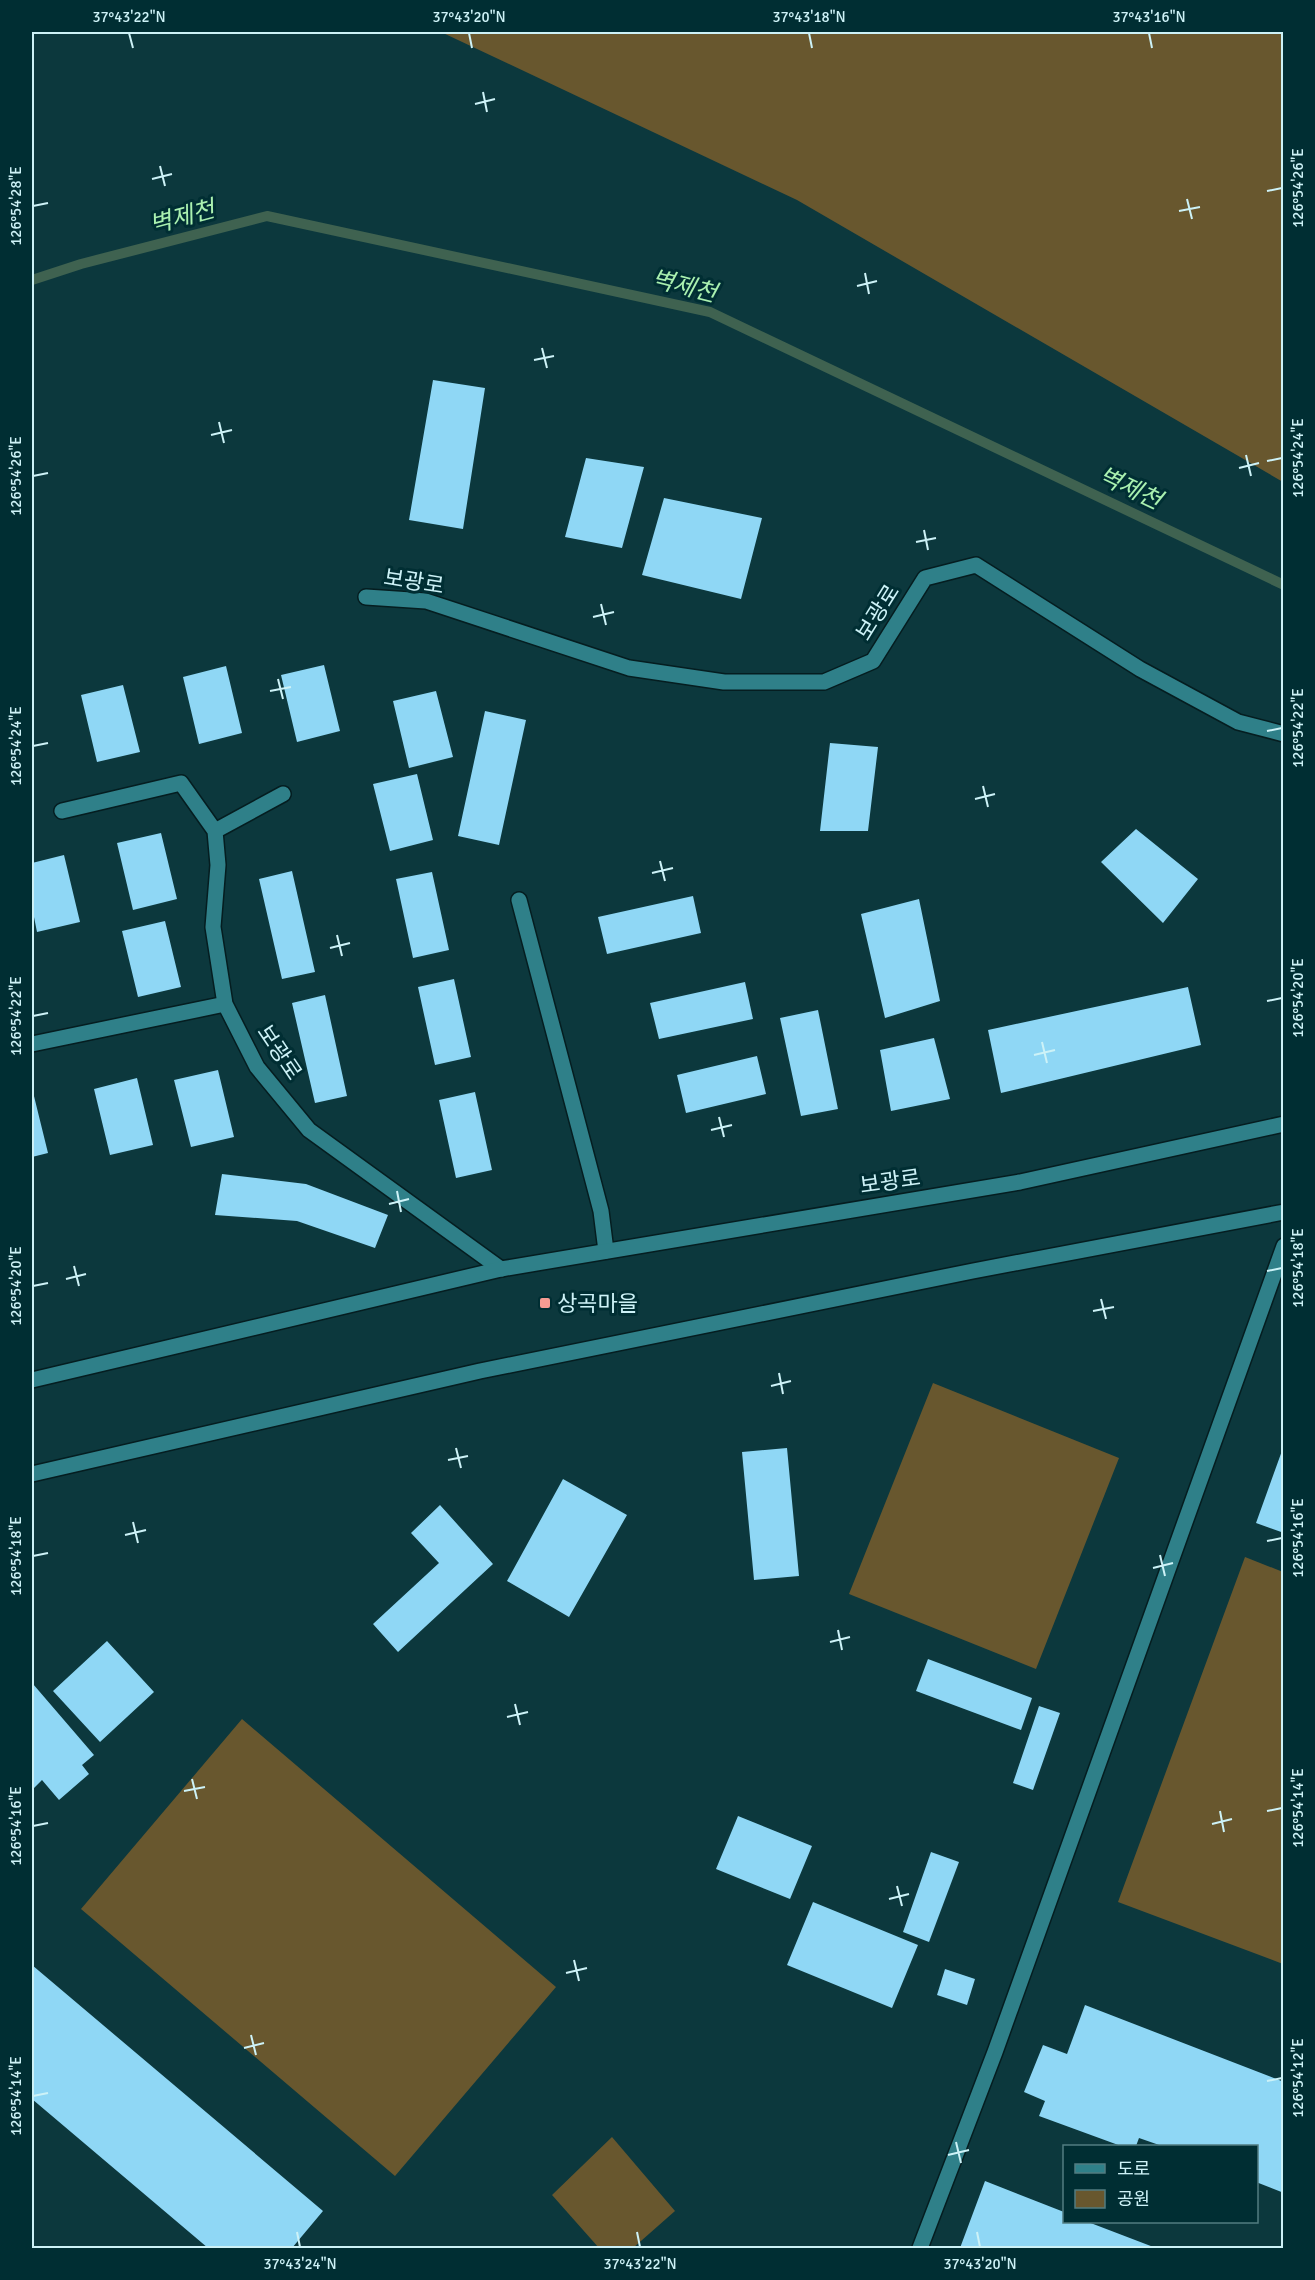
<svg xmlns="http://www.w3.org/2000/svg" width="1315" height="2280" font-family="Signika,'Noto Sans KR',sans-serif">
  <rect width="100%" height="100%" fill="#0c383d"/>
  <path fill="#68572e" d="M441 32H1283V482L797 200Z
    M933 1383 1119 1458 1036 1669 849 1594Z
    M1245 1557 1283 1572V1964L1118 1902Z
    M242 1719 556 1987 395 2176 81 1909Z
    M612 2137 675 2211 633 2248H599L552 2195Z"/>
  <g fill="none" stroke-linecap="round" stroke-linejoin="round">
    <path stroke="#3f6250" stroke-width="10" d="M32 280 81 264 267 216 710 312 1284 585"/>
  </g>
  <path fill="#8fd7f5" d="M433 380 485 388 463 529 409 520Z
    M586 458 644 467 622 548 565 537Z
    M664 498 762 518 741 599 642 575Z
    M324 665 340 731 297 742 281 675Z
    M226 666 242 733 199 744 183 677Z
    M123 685 140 752 97 762 81 695Z
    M436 691 453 757 409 768 393 701Z
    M485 711 526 720 499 845 458 836Z
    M830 743 878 747 868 831H820Z
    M417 774 433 840 390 851 373 784Z
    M1136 829 1198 879 1163 923 1101 862Z
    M161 833 177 899 133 910 117 843Z
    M64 855 80 922 37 932 32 907V863Z
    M292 871 315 972 282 979 259 879Z
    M432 872 449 950 413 958 396 879Z
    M693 896 701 933 607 954 598 917Z
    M919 899 940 1001 885 1018 861 914Z
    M165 921 181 987 138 997 122 931Z
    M454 979 471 1057 435 1065 418 987Z
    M745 982 753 1019 659 1039 650 1003Z
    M1188 987 1201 1045 1001 1093 988 1030Z
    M325 995 347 1096 315 1103 292 1003Z
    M818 1010 838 1109 801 1116 780 1018Z
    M934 1038 950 1099 891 1111 880 1050Z
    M757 1056 766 1094 686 1113 677 1075Z
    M218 1070 234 1137 191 1147 174 1080Z
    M137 1078 153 1145 110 1155 94 1089Z
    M32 1088 48 1153 32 1157Z
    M475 1092 492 1170 456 1178 439 1100Z
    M222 1174 306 1184 388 1215 375 1248 297 1221 215 1215Z
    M787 1448 799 1576 754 1580 742 1452Z
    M1283 1448H1284V1533L1256 1523Z
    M563 1479 627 1515 569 1617 507 1581Z
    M440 1505 493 1564 398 1652 373 1624 439 1563 411 1533Z
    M107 1641 154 1692 100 1742 53 1691Z
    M928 1659 1032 1698 1021 1730 916 1691Z
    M33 1684 94 1755 82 1765 89 1774 59 1800 42 1780 32 1790Z
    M1039 1706 1060 1713 1033 1790 1013 1783Z
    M738 1816 812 1846 790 1899 716 1869Z
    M931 1852 959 1862 929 1942 903 1932Z
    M813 1902 918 1945 892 2008 787 1965Z
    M32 1965 323 2211 292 2248H208L32 2099Z
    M945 1969 975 1979 967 2005 937 1995Z
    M1085 2005 1284 2082V2193L1256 2182V2146H1162L1139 2138 1136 2146H1121L1039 2116 1045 2101 1024 2092 1043 2045 1067 2054Z
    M985 2181 1064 2212V2222H1088L1156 2248H960Z"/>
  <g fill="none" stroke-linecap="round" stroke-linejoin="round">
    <g stroke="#051d20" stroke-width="18">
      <path id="service" d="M366 597 426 601 629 668 724 682H824L873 661 925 578 976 565 1140 669 1238 722 1284 734
        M62 811 181 783 215 831 218 865 213 927 225 1004 257 1067 309 1130 501 1269
        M215 831 283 794
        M519 900 601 1211 606 1251
        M32 1044 225 1004
        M32 1474 480 1371 973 1271 1284 1212
        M920 2248 995 2052 1284 1246"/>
    </g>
    <g stroke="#051d20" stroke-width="18">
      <path id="secondary" d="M32 1380 501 1269 1020 1182 1284 1124"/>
    </g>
    <use href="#service" stroke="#2f8089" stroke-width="15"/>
    <use href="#secondary" stroke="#2f8089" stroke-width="15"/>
  </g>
  <path fill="none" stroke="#cdf2f7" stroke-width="2" d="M129 33 133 48M469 33 472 48M809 33 812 48M1149 33 1152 48M483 92 487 112M475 104 495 99M160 166 165 186M152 179 172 174M1267 191 1282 188M1187 199 1192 219M33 206 48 203M1179 211 1200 207M865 273 869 294M857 286 877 281M542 348 547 368M534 360 554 356M219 422 224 443M211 435 232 430M1246 455 1251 476M1267 461 1282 458M1239 468 1259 463M33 476 48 473M924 530 928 550M916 542 936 538M601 604 606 625M593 617 614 612M278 679 283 699M270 691 291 687M1267 731 1282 728M33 746 48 743M983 786 988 807M975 799 995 794M660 861 665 881M652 873 673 868M337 935 342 956M330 948 350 943M1267 1001 1282 998M33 1016 48 1013M1042 1042 1047 1063M1034 1055 1055 1050M719 1117 724 1137M711 1130 732 1125M397 1191 401 1212M389 1204 409 1199M74 1266 79 1286M1267 1271 1282 1268M66 1279 86 1274M33 1286 48 1283M1101 1299 1106 1319M1093 1311 1114 1307M779 1373 783 1394M771 1386 791 1381M456 1448 461 1468M448 1460 468 1456M133 1522 138 1543M125 1535 146 1530M1267 1541 1282 1538M1160 1555 1165 1576M33 1556 48 1553M1153 1568 1173 1563M838 1630 842 1650M830 1642 850 1637M515 1704 520 1725M507 1717 528 1712M192 1779 197 1799M184 1791 205 1787M1220 1811 1224 1832M1267 1811 1282 1808M1212 1824 1232 1819M33 1826 48 1823M897 1886 902 1906M889 1899 909 1894M574 1960 579 1981M566 1973 587 1968M251 2035 256 2055M244 2048 264 2043M1267 2081 1282 2078M33 2096 48 2093M956 2142 961 2163M948 2155 969 2150M297 2232 300 2247M637 2232 640 2247M977 2232 980 2247"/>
  <rect fill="#f59c93" stroke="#002e33" stroke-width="2" x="539" y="1297" width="12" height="12" rx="3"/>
  <g text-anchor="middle" stroke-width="6" stroke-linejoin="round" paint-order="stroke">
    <g font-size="22" fill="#cdf2f7" stroke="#002e33">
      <text transform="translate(414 581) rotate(9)" y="8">보광로</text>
      <text transform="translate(877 612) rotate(-58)" y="8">보광로</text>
      <text transform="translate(280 1052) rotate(56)" y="8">보광로</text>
      <text transform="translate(890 1181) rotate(-8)" y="8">보광로</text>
    </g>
    <g font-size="22" fill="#cdf2f7" stroke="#002e33" text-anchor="start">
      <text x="557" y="1311">상곡마을</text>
    </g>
    <g font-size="24" font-style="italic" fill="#aaf1b0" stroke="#002e33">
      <text transform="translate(182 217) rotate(-15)" y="8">벽제천</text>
      <text transform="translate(684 286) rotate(14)" y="8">벽제천</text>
      <text transform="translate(1130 488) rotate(25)" y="8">벽제천</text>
    </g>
  </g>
  <rect width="1315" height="2280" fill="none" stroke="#002e33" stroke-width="66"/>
  <rect x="1063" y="2145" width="195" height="78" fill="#002e33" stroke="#527c81" stroke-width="1.5"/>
  <rect x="1075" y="2164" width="30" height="9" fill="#2f8089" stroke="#527c81" stroke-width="1.5"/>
  <text x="1117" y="2175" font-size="18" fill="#cdf2f7">도로</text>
  <rect x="1075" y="2190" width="30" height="18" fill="#68572e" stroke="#527c81" stroke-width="1.5"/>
  <text x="1117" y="2205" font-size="18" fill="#cdf2f7">공원</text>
  <rect x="33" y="33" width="1249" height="2214" fill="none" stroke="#cdf2f7" stroke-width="2"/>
  <g font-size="15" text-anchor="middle" fill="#cdf2f7">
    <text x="129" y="22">37°43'22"N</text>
    <text x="469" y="22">37°43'20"N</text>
    <text x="809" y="22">37°43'18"N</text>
    <text x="1149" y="22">37°43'16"N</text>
    <text transform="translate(1298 188) rotate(-90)" y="5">126°54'26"E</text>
    <text transform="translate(16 206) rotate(-90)" y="5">126°54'28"E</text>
    <text transform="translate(1298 458) rotate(-90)" y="5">126°54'24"E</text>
    <text transform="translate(16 476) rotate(-90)" y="5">126°54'26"E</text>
    <text transform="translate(1298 728) rotate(-90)" y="5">126°54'22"E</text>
    <text transform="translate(16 746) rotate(-90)" y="5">126°54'24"E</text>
    <text transform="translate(1298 998) rotate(-90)" y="5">126°54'20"E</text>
    <text transform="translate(16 1016) rotate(-90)" y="5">126°54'22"E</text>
    <text transform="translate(1298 1268) rotate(-90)" y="5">126°54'18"E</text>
    <text transform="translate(16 1286) rotate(-90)" y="5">126°54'20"E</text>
    <text transform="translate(1298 1538) rotate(-90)" y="5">126°54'16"E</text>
    <text transform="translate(16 1556) rotate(-90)" y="5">126°54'18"E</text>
    <text transform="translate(1298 1808) rotate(-90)" y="5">126°54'14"E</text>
    <text transform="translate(16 1826) rotate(-90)" y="5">126°54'16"E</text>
    <text transform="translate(1298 2078) rotate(-90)" y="5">126°54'12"E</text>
    <text transform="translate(16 2096) rotate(-90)" y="5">126°54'14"E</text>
    <text x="300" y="2269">37°43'24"N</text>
    <text x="640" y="2269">37°43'22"N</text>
    <text x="980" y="2269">37°43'20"N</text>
  </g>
</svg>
